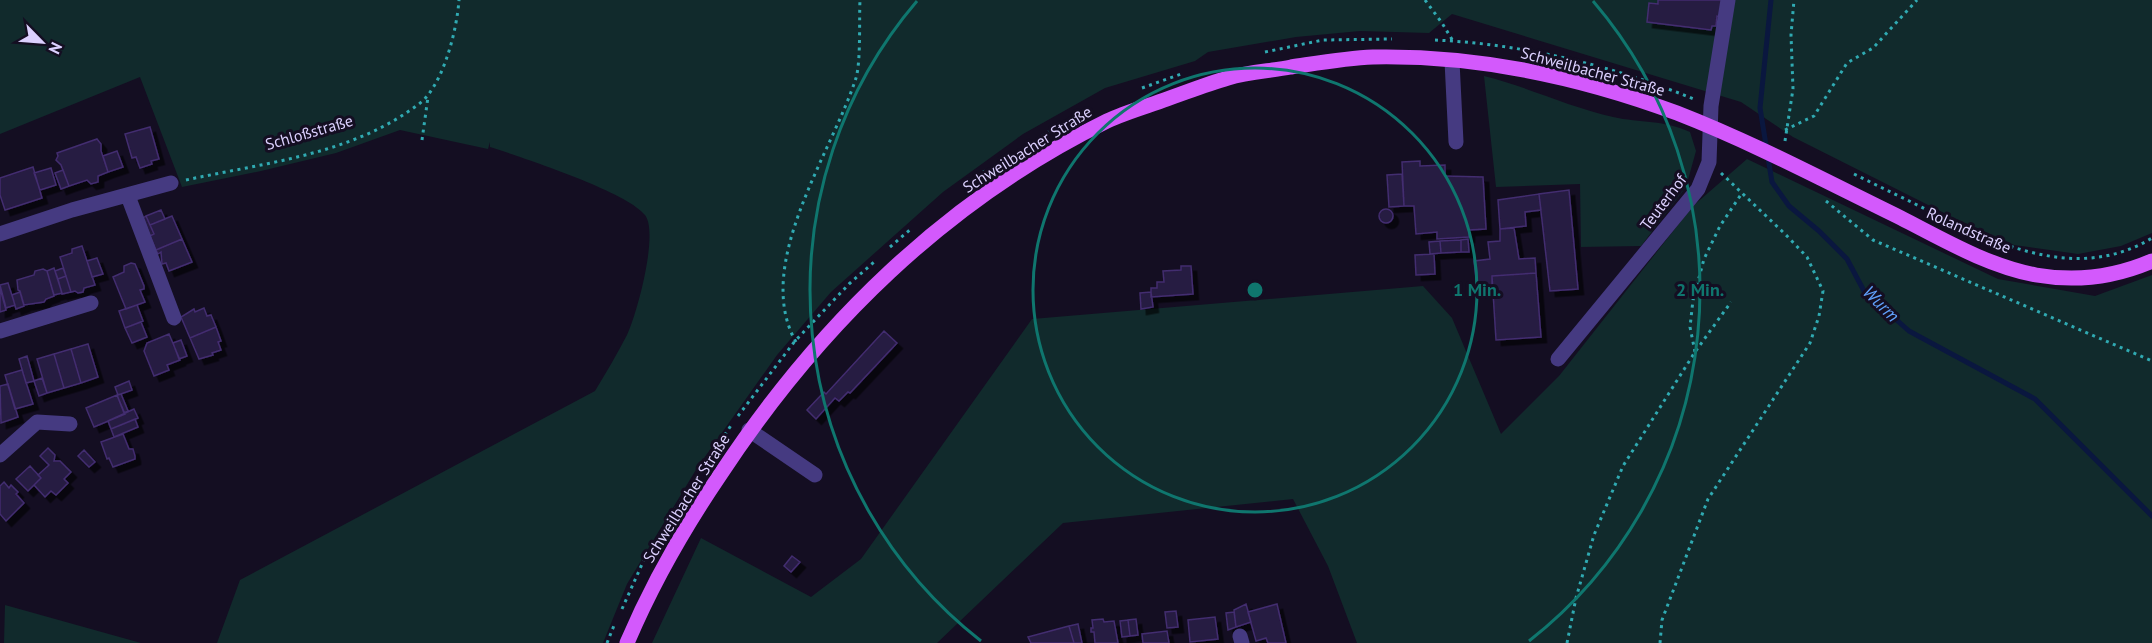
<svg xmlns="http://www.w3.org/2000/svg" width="2152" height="643" font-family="'PT Sans',sans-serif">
  <defs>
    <filter id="shadow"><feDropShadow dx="5.5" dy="5.5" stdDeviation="0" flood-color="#0009"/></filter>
  </defs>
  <rect width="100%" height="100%" fill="#140e22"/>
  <path fill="#112a2c" d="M0 0H2152V233L2121 246 2078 254 2014 245 1950 216 1793 137 1741 102 1452 14 1429 33 1360 31 1296 37 1208 52 1195 61 1105 88 1023 134 943 192 831 292 777 355 697 468 627 584 603 643H217L240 580 595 391C606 373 617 354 627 335 637 314 659 233 645 215 628 192 521 157 490 147V142L488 149 400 130 336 153 261 171 182 187 140 77 0 134Z
    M1484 76C1528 87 1569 107 1613 117 1640 123 1665 120 1690 132L1696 151 1686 187 1641 246 1581 247 1580 184 1496 187Z
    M1747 159 1998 279 2095 296 2152 275V643H1357L1328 566 1293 499 1063 523 937 643H652L701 538 811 597 861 559 1032 319 1423 286 1452 318 1501 434 1559 376 1693 206Z
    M5 605 141 643H4Z"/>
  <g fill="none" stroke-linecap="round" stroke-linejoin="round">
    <path stroke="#0a173f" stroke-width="5" d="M1771 0 1760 108 1772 182 1789 206 1819 231 1847 259 1864 291 1909 331 2035 399 2152 516"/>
  </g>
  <path fill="#281a43" stroke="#422d6f" stroke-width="1.5" filter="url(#shadow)" d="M1658 0H1725L1723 17 1717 16 1716 26H1712L1711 30 1647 22 1649 3 1658 4Z
    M150 127 159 159 151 161 152 164 140 168 136 157 132 158 125 134Z
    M97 139 101 144V151L108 172 98 176V182L91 184 87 180 69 186 61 165 56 160 58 156 57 153Z
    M117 151 123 167 108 172 103 156Z
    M1420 161V166L1445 165V176L1483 177 1486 229 1469 230V237L1437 239V232L1416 234 1414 206H1404L1402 162Z
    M33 167 42 198 5 210 0 195V178Z
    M51 168 56 185 40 190 34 173Z
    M63 170 69 186 61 189 55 173Z
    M1402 174 1404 206 1389 207 1387 175Z
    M1569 190 1578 289 1550 291 1539 194Z
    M1539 194 1541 210 1525 212 1526 226 1500 229 1498 200Z
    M1379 216a7 7 0 1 1 14 0a7 7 0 1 1-14 0Z
    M161 210 165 219 150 225 146 216Z
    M146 216 154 234 150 236 143 218Z
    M172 216 182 239 156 250 150 236 154 234 150 225Z
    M1514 228 1519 259 1535 258 1536 273 1492 276V286L1477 287 1474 261 1490 259 1488 242 1500 241V229Z
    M182 239 192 262 169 271 166 263 162 264 161 252 158 254 156 250Z
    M1468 239 1469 252H1461V240Z
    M1461 240V252L1441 253 1440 241Z
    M1440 241 1441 253 1430 254 1429 242Z
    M82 246 95 285 84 288 83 292 78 293 75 291 71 292 60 257 72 253V249Z
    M1434 254 1435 274 1416 275 1415 255Z
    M97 258 103 274 92 277 87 261Z
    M131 263 135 264 144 286V289L140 290 145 302 126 309 113 277 124 272V266Z
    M1181 266H1191L1193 294 1151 297V288H1157V282H1164L1163 271 1181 270Z
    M54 268 62 293 54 295 47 271Z
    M63 268 66 276 58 279 55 271Z
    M43 269 47 271 54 296 46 299 44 302 24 305 20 291 18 290 17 280 34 275 35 271Z
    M1536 273 1541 337 1496 340 1492 276Z
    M66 276 71 292 62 294 58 279Z
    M8 283 15 305 6 308 0 285Z
    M0 288 6 310 0 312Z
    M20 292 24 306 16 309 12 295Z
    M1151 292 1153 307 1141 309 1140 293Z
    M137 305 143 321 125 328 119 311Z
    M204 308 207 316 211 315 216 327 190 338 181 317 194 309 195 312Z
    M141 322 147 337 132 343 125 328Z
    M216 327 221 341 218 342 221 350 212 353 213 355 199 359 190 338Z
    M884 331 897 343 850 393 848 392 839 401 835 398 816 419 807 410 824 392 826 394Z
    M169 334 180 360 167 365 169 370 154 376 144 351 147 343Z
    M181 340 187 356 179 359 173 343Z
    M88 344 98 377 81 383 71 349Z
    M71 349 81 383 64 388 54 354Z
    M54 354 64 388 47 393 37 359Z
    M27 356 34 381 26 383 19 359Z
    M22 370 33 404 15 409 5 375Z
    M42 378 47 393 39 396 34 381Z
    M129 381 132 390 118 395 115 387Z
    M8 384 18 417 1 423 0 386Z
    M121 394 128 411 124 413 117 395Z
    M117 395 125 414 94 427 86 408Z
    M134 409 138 418 111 429 108 421Z
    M135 419 138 427 114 437 111 429Z
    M123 434 129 449H133L135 456V459L113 467 109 458 107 459 101 442Z
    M48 448 55 455 54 461H60L71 472 64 479 68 483 56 495 51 491 45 497 34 485 41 478 38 475 49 465 40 456Z
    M84 450 95 462 89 467 78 456Z
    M30 466 41 478 28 491 16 479Z
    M4 482 9 488 11 485 18 492 16 494 24 503 6 521 0 514V486Z
    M792 556 800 562 791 572 784 566Z
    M1246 604 1251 622 1236 627 1234 610Z
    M1277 604 1286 643H1268L1266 638 1256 641 1248 612Z
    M1176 611 1178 627 1167 628 1165 612Z
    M1234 612 1236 627 1228 630 1226 613Z
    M1215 617 1218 639 1190 642 1188 620Z
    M1103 619 1104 622 1114 621 1118 643H1095L1094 632H1091V628H1093L1092 620Z
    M1136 619 1138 635 1130 636 1128 620Z
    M1128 620 1130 636 1122 637 1120 621Z
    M1078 624 1082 643H1074L1069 626Z
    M1069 626 1074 643H1031L1028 637Z
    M1167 631 1169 643H1143L1142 634Z"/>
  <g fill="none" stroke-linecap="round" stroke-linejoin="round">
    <path stroke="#30aab2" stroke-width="3" stroke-dasharray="3 4.5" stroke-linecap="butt" d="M1425 0 1442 23 1453 41
      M1435 40C1523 44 1615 66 1696 100
      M1265 52 1323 40 1392 39
      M1142 88 1184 73
      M1785 130 1814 116 1847 63 1873 48 1917 0
      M1042 136 1062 124
      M422 140 428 97
      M1785 141 1793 89 1791 35 1794 0
      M1854 174C1882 188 1910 201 1937 215 2005 248 2081 281 2152 238
      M186 180C259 164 339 156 403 115 412 109 422 103 428 95 446 72 457 28 459 0
      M971 181 985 171
      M1826 201 1873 240 2152 361
      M890 247 912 228
      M796 342C752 265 832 153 856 78 861 61 859 19 860 0
      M1695 352 1690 327 1693 300 1704 259 1720 226 1742 193
      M738 416 795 341 849 284 874 262
      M622 609 643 562 688 489 732 424
      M607 643 615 623
      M1567 643 1576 598 1594 535 1623 466 1695 352 1731 302
      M1660 643 1662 620 1708 499 1810 343 1819 316 1823 291 1807 257 1786 235 1721 173"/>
    <path stroke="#453a81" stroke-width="15" d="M1452 61 1456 142
      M128 196 174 318
      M0 234 72 210 171 183
      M0 331 91 303
      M1558 359 1698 189 1709 162 1711 106 1728 0
      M749 430 815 475
      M0 455 37 422 70 424
      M1240 636 1242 643"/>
    <path stroke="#d359fc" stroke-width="15" d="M627 643C652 584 684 528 720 475 818 326 946 200 1107 121 1126 112 1148 106 1167 99 1187 92 1207 84 1228 78 1248 72 1270 71 1291 67 1318 63 1346 58 1373 57 1477 55 1580 77 1677 113 1754 143 1827 182 1901 218 1944 240 1988 266 2036 275 2076 282 2115 277 2152 261"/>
  </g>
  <g fill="none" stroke="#0f766e" stroke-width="3">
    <circle cx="1255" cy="290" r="222"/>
    <path d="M981 641A445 445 0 0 1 917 1M1593 1A445 445 0 0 1 1529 641"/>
  </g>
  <g text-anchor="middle" stroke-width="6" stroke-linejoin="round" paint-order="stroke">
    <g font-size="16" fill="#dbd0fe" stroke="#140e22">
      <text transform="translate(1593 71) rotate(15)" y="6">Schweilbacher Straße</text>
      <text transform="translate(309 132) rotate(-16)" y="6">Schloßstraße</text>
      <text transform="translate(1027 149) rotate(-32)" y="6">Schweilbacher Straße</text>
      <text transform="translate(1663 202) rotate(-53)" y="6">Teuterhof</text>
      <text transform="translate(1969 230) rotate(24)" y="6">Rolandstraße</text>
      <text transform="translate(686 498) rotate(-58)" y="6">Schweilbacher Straße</text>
    </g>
    <g font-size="18" font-style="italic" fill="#60a1fc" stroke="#140e22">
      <text transform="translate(1881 304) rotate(45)" y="6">Wurm</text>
    </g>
  </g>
  <circle cx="1255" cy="290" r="9" fill="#0f766e" stroke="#140e22" stroke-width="3"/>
  <g font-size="18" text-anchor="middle" font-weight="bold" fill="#0f766e" stroke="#140e22" stroke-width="6" stroke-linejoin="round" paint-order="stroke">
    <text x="1477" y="296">1 Min.</text>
    <text x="1700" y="296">2 Min.</text>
  </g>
  <g transform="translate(42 42) rotate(115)" stroke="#140e22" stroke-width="4.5" paint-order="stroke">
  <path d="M0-4.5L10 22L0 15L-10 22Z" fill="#dbd0fe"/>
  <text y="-9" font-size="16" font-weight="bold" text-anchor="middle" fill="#dbd0fe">N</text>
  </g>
</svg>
